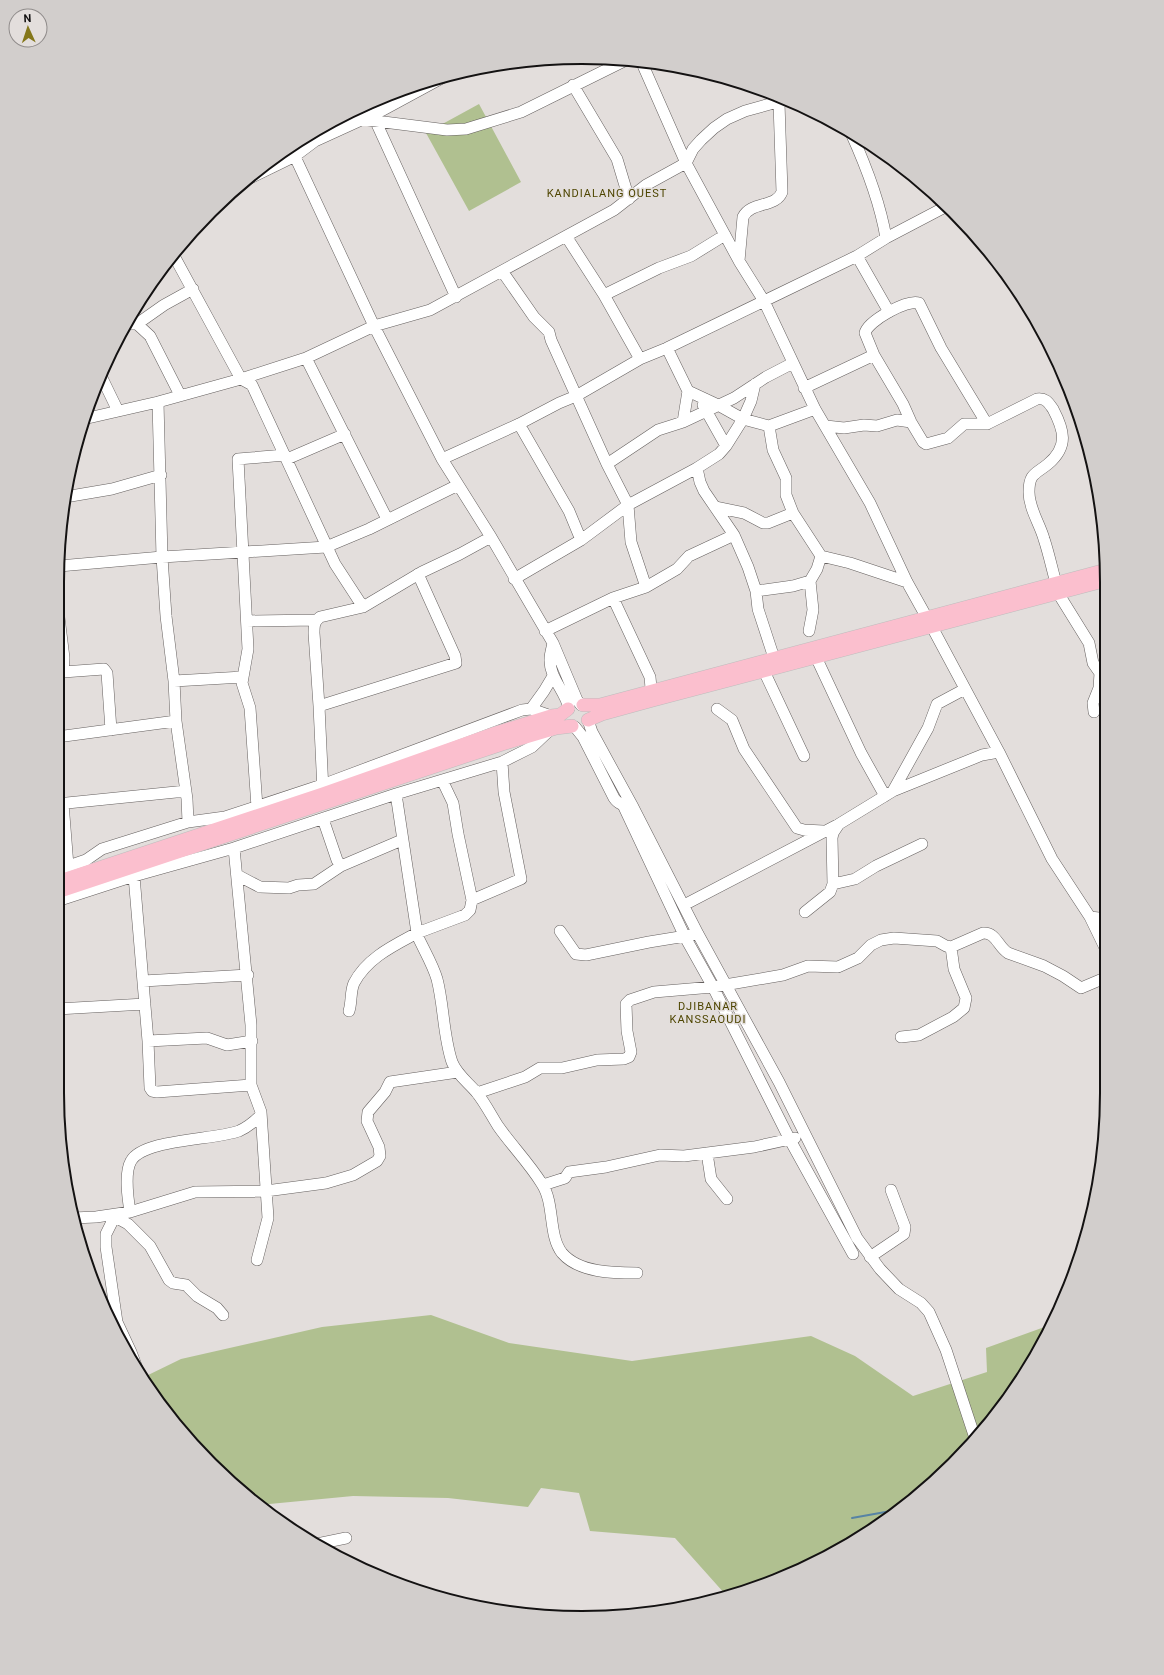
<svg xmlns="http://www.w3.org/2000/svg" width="1164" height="1675" font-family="Roboto,sans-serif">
  <rect width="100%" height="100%" fill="#e3dedc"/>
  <path fill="#b0c090" d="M479 104 521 182 469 211 426 133Z
    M431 1315 509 1343 632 1361 811 1336 855 1356 913 1396 987 1372 986 1348 1050 1325 1018 1385 953 1464 901 1510 814 1564 725 1594 675 1538 590 1531 579 1493 541 1488 528 1507 448 1498 353 1496 259 1505 236 1488 145 1384 142 1378 181 1359 322 1327Z"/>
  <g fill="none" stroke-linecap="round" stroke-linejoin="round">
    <path stroke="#5783a5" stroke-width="2" d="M852 1518 902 1509"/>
    <g stroke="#65605f" stroke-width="12">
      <path id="minor" d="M642 63 686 163 739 261 764 301 815 409 870 503 907 582 932 627 999 752 1052 859 1090 917 1107 952
        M573 85 617 159 629 199
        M360 119 447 130 466 129 521 112 624 61
        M376 122 456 297
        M851 133C866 166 880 202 886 238
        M290 146 374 326 442 459 491 537 553 643 577 700 581 705
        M250 178 295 156 315 141 383 110 442 78
        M566 236 604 295 640 359
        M173 254 241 379 252 385 335 564 363 607
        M857 256 889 312
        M739 261 743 217C751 201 776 208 782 192L779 103
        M502 271 534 317 549 332 551 340 607 464 628 505 631 542 646 587
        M604 295 659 268 691 256 725 235
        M127 324H137L150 336 180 395
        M137 324 164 305 193 289
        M667 348 688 391 683 422
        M306 358 387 519
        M102 378 118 411
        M804 388 874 355
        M688 391 718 405 743 419 769 426 815 409
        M158 402 162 557 166 616 174 681 176 721 187 799 188 822
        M703 405 726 446
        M88 418 158 402 241 379 306 358 374 326 430 310 614 210 646 185 686 163 693 149 701 140 714 128 727 119 745 111 788 99
        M519 424 569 511 581 540
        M987 424 941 348 919 303C907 299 868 321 865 333L874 355 903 404 911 422 923 442 926 444 948 438 964 424H987L1037 399C1046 398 1048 402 1053 409 1064 430 1069 446 1048 464 1036 474 1029 473 1029 492 1029 509 1040 524 1044 539 1049 554 1052 569 1056 583
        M769 426 773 450 786 478V495L793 513 821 556 817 569 810 581 813 610 809 631
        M826 426 844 428 864 425 877 426 897 420 911 422
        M287 459 345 434
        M442 459 519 424 559 403 576 396 640 359 667 348 857 256 886 238 947 206
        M607 464 658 430 683 422 734 398 766 377 793 363
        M697 468 700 482 704 491 734 535 748 567 756 591 758 609 774 658
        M65 497 112 489 161 475
        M715 507 744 513 763 523H768L793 513
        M821 556 850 563 907 582
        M59 566 162 557 326 547 369 529 458 485
        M514 579 581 540 628 505 697 468 719 454 726 446 743 419 751 401 755 384
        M756 591 793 586 810 581
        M1058 593 1089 643 1093 663 1100 673 1099 688 1093 703 1094 712
        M613 598 650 677 652 699
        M247 621 316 620
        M545 631 613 598 646 587 677 569 689 556 734 535
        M553 643C552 648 550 654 550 659 549 677 565 691 569 708
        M816 657 861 753 885 796
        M764 671 804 756
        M63 672 104 669 107 673 111 730
        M57 673 63 672 64 658 57 601
        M174 681 243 677
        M319 706 456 663 455 656 418 574
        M531 709 544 691 553 676
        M717 709 732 720 744 749 797 828 804 830 823 831
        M588 720 592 732 633 807 698 934 779 1082 857 1238 880 1269 899 1289 921 1303 929 1312 946 1350 975 1438
        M575 727 583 737 614 798C618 804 623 805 630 806
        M57 737 176 721
        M502 762 504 792 521 879 472 900 470 910 465 915 417 933 418 937C424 950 433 965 437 979 444 1006 443 1035 452 1062 457 1075 469 1083 477 1093 485 1103 491 1115 498 1126 512 1146 529 1163 542 1184 555 1204 548 1235 562 1253 579 1273 614 1273 637 1273
        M442 780 453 803 458 834 472 900
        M323 791 319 706 314 633C314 626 314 622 320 617L363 607 422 572 460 554 491 537
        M893 791 928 728 937 704 965 689
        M63 803 68 866
        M57 804 186 791
        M623 805 685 937 713 987 790 1140 853 1254
        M257 807 250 708 242 683 248 649 238 459 285 455
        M323 819 337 860 341 866 402 840
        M234 848 251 1025V1085L261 1112 268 1218 257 1260
        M57 870 86 860 102 849 188 822 225 817 322 785 522 710 531 709 551 716
        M237 875 260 887 289 888 298 885 314 884 341 866
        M134 876 148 1041 150 1088 152 1091 157 1092 251 1085
        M833 884 855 879 876 866 922 844
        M57 901 134 876 234 848 396 794 502 762 532 747 550 730
        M684 905 839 824 893 791 982 755 999 752
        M805 912 830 892 833 884 832 838 833 833 839 824
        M1090 917 1107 919
        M560 931 576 954 586 955 649 942 692 935
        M143 981 248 975
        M57 1009 145 1004
        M349 1011C352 1002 350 992 354 983 367 958 393 946 417 933L396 794
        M901 1037 919 1035 953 1017 964 1008 966 998 954 969 951 947
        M148 1041 207 1038 227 1045 252 1041
        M477 1093 525 1077 540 1068H562L597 1060 624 1059 629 1057 631 1052 627 1031 626 1004 630 1000 654 992 713 987 783 975 808 966 838 967 858 958 871 945 881 940 894 938 937 941 946 946 951 947 983 933C996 932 998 947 1008 953L1044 966 1063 976 1081 988 1107 977
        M707 1153 711 1179 727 1199
        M543 1185 565 1178 569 1172 606 1167 660 1155 684 1156 754 1147 795 1138
        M130 1212C128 1199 124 1173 131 1161 143 1139 215 1140 239 1131 248 1127 254 1122 261 1115
        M116 1214 106 1234V1247L117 1322 131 1352 137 1368
        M115 1217 128 1224 150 1246 169 1280 173 1283 186 1285 197 1296 217 1308 223 1315
        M73 1218 96 1217 130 1212 195 1192 266 1191 326 1183 353 1175 377 1161 380 1156 379 1147 367 1121 368 1112 385 1092 390 1082 458 1072
        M870 1257 904 1234 905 1227 891 1190
        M317 1544 346 1538"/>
    </g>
    <g stroke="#bdbdbd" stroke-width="14">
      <path id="major" d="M583 705H600L1106 570
        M588 720 602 714 653 700 1107 580
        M57 882 323 794 496 733 551 716 560 715 568 709
        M57 892 502 744 556 728 572 726"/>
    </g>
    <use href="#minor" stroke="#fff" stroke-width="11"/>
    <use href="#major" stroke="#fbbfce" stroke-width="13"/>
  </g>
  <g text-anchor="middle" stroke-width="3" stroke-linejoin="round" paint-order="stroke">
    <g font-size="11" letter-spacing="1" fill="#4e4501" stroke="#e3dedc">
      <text x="607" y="197">KANDIALANG OUEST</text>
      <text x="708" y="1010">DJIBANAR<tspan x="708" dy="13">KANSSAOUDI</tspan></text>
    </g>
  </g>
  <path d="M0 0H1164V1675H0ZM582 64H582A518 518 0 0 1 1100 582V1093A518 518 0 0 1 582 1611H582A518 518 0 0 1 64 1093V582A518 518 0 0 1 582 64Z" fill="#d2cecc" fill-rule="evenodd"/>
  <path fill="none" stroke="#141212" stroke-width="2" d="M582 64H582A518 518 0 0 1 1100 582V1093A518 518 0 0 1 582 1611H582A518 518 0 0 1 64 1093V582A518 518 0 0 1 582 64Z"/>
  <g transform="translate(28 28) rotate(357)"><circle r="19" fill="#e3dedc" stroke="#908c8b"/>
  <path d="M0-3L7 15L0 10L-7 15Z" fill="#84771a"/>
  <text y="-6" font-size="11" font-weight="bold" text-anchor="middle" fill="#141212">N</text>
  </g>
</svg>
